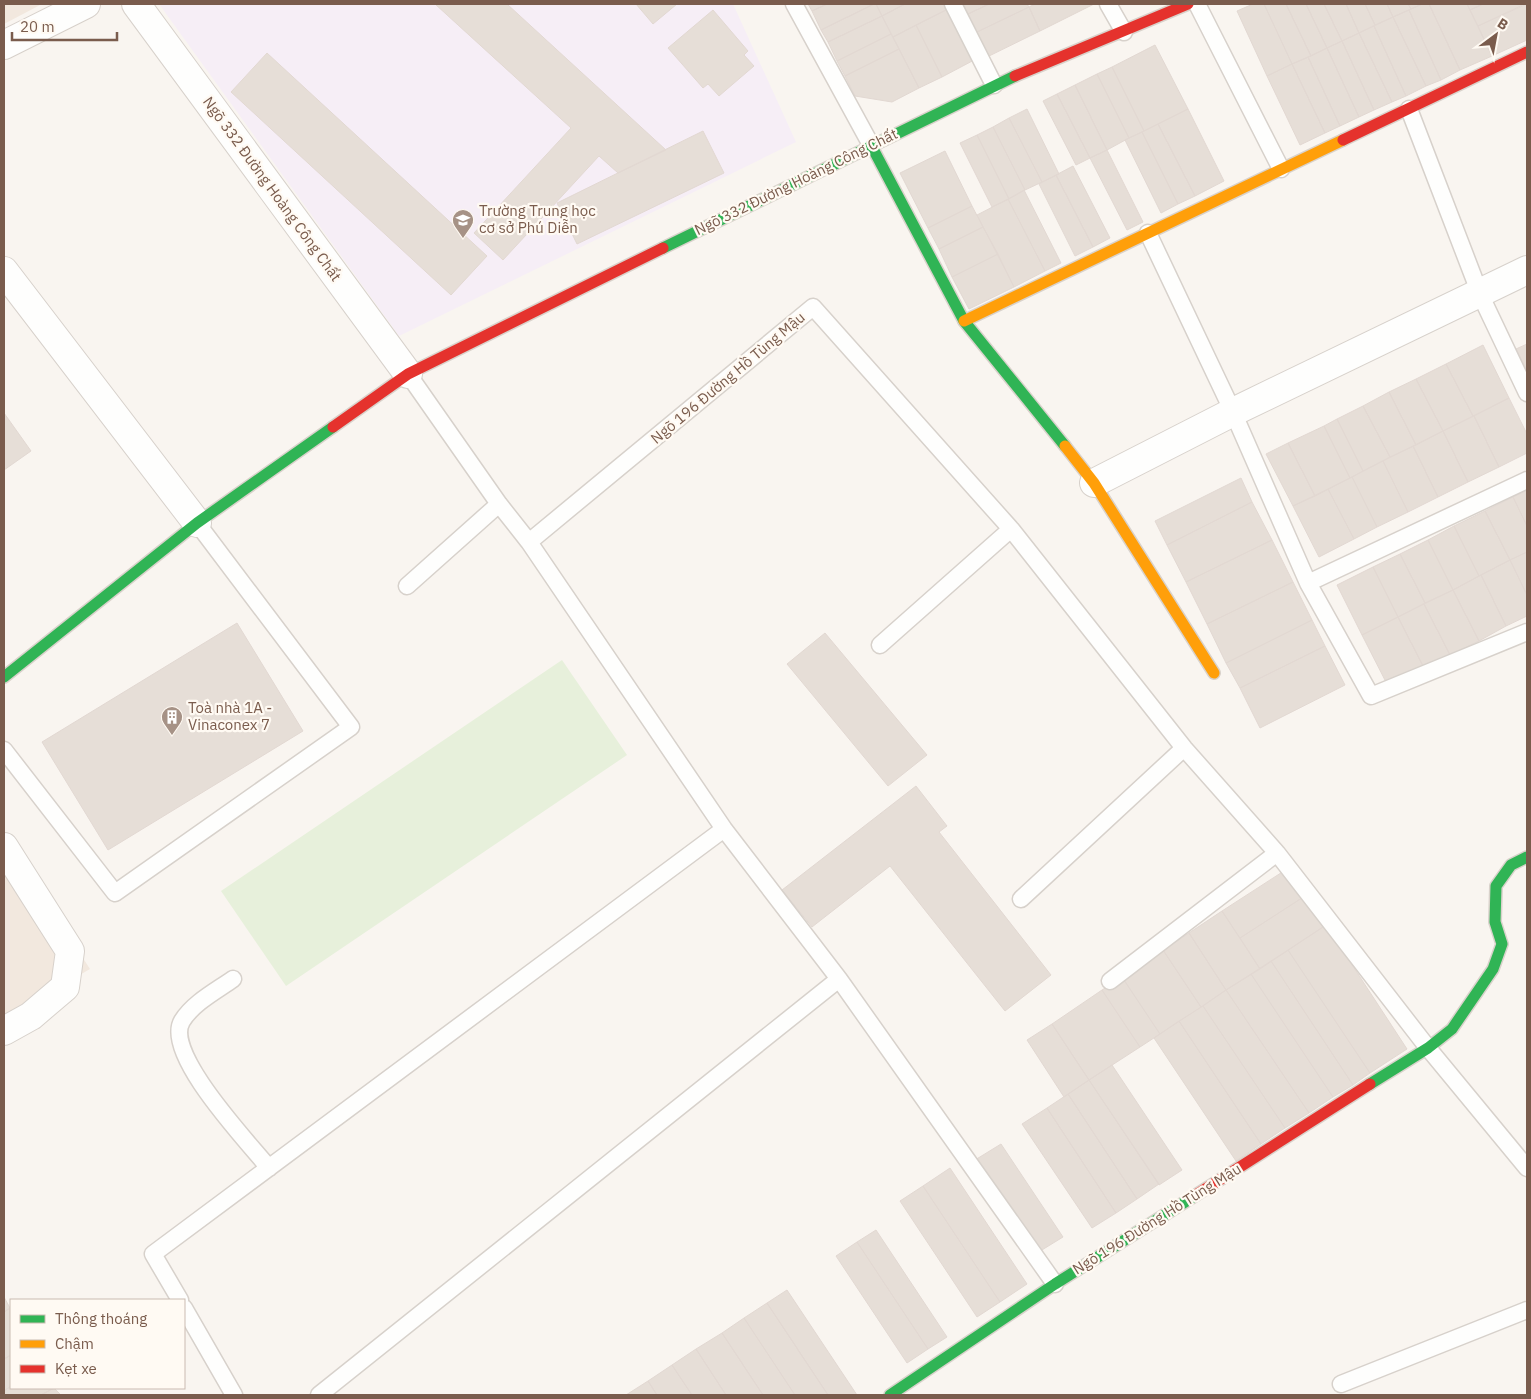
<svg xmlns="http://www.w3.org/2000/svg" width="1531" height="1399" font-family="'IBM Plex Sans',sans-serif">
  <rect width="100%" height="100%" fill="#f9f5f0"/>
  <path fill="#f2e8de" d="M4 4H42L4 24Z
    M4 837 90 969 4 1019Z"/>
  <path fill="#f6eef6" d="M159 4H733L796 142 399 336Z"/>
  <path fill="#e7f0db" d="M562 660 627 755 286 986 221 891Z"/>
  <path fill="#e6ded7" stroke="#e2d8d2" d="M435 4H507L666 150 618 173 599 156 503 260 474 233 571 128Z
    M636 4H677L653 24Z
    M808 4H827L812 11Z
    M827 4H874L821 30 812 11Z
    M874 4H876L882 16 828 42 821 30Z
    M876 4H905L882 16Z
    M905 4H948L950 8 893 37 882 16Z
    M960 4H989L966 15Z
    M989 4H1027L1029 7 975 33 966 15Z
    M1035 4H1094L1040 31 1029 7Z
    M1253 4H1264L1292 64 1267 76 1237 11Z
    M1264 4H1286L1311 56 1292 64Z
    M1286 4H1306L1327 48 1311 56Z
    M1306 4H1324L1342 41 1327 48Z
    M1324 4H1346L1359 33 1342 41Z
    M1346 4H1365L1375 25 1359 33Z
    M1365 4H1387L1393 17 1375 25Z
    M1387 4H1408L1411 9 1393 17Z
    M1408 4H1422L1411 9Z
    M1422 4H1429L1460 70 1441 80 1409 10Z
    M1429 4H1467L1492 56 1460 70Z
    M1467 4H1483L1470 10Z
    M1483 4H1525L1478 26 1470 10Z
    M1527 4V40L1492 56 1478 26Z
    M1029 7 1040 31 987 57 975 33Z
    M950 8 976 59 942 77 916 25Z
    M713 10 748 51 744 55 754 66 719 96 708 84 703 88 668 48Z
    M1409 10 1441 80 1426 86 1393 17Z
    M882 16 891 34 837 61 828 42Z
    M1393 17 1426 86 1406 96 1374 26Z
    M916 25 942 77 919 88 893 37Z
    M1374 26 1406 96 1392 102 1359 33Z
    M1359 33 1392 102 1374 110 1342 41Z
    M891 34 899 49 845 76 837 61Z
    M1342 41 1374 110 1359 117 1327 48Z
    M1155 45 1188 109 1144 131 1112 67Z
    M1327 48 1359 117 1340 126 1308 57Z
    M899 49 919 88 892 102 855 96 845 76Z
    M267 53 487 256 451 295 231 92Z
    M1308 57 1340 126 1325 133 1292 64Z
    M1292 64 1325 133 1300 145 1267 76Z
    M1112 67 1144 131 1129 138 1097 74Z
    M1097 74 1129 138 1107 150 1075 85Z
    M1075 85 1107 150 1090 158 1057 94Z
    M1057 94 1090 158 1076 165 1043 101Z
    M1027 109 1059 174 1042 182 1009 118Z
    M1188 109 1224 181 1195 196 1158 124Z
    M1009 118 1042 182 1025 190 993 127Z
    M1158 124 1195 196 1178 204 1142 132Z
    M993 127 1025 190 1009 199 977 135Z
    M703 131 724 173 577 244 557 203Z
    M1142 132 1178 204 1161 213 1125 140Z
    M977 135 1009 199 992 207 960 143Z
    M1107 150 1143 222 1127 230 1090 158Z
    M945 151 972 206 928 228 900 173Z
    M1073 166 1110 238 1093 247 1056 175Z
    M1056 175 1093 247 1075 256 1039 184Z
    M1024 190 1061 263 1045 271 1008 199Z
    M1008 199 1045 271 1014 287 977 215Z
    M972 206 983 227 939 249 928 228Z
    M983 227 998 254 952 277 939 249Z
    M998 254 1014 287 969 309 952 277Z
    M1527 344V371L1516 349Z
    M1483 345 1509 398 1473 416 1446 364Z
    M1446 364 1473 416 1443 431 1416 379Z
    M1416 379 1443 431 1416 445 1389 392Z
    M1389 392 1416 445 1390 457 1363 406Z
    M1509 398 1527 434V453L1499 467 1474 416Z
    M1363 406 1390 457 1363 471 1337 419Z
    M4 413 31 451 4 470Z
    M1474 416 1499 467 1468 482 1443 431Z
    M1337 419 1363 471 1350 478 1324 426Z
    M1324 426 1350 478 1315 496 1288 443Z
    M1443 431 1468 482 1438 497 1413 446Z
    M1288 443 1315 496 1293 506 1266 454Z
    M1413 446 1438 497 1408 512 1383 461Z
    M1383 461 1408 512 1377 527 1352 477Z
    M1352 477 1377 527 1354 539 1328 489Z
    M1241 478 1252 502 1167 545 1155 521Z
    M1328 489 1354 539 1319 557 1293 506Z
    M1527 490V526L1513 497Z
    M1513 497 1527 526V552L1510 560 1485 511Z
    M1252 502 1272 540 1186 582 1167 545Z
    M1485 511 1510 560 1479 576 1454 526Z
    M1454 526 1479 576 1453 590 1428 540Z
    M1272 540 1293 582 1207 624 1186 582Z
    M1428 540 1453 590 1425 603 1400 554Z
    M1527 552V595L1510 560Z
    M1400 554 1425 603 1398 617 1373 567Z
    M1510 560 1527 595V616L1506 626 1481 575Z
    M1373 567 1398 617 1362 635 1337 585Z
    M1481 575 1506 626 1479 641 1453 590Z
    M1293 582 1312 620 1226 663 1207 624Z
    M1453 590 1479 641 1450 655 1424 604Z
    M1424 604 1450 655 1424 668 1398 617Z
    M1398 617 1424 668 1388 686 1362 635Z
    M1312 620 1325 646 1240 688 1226 663Z
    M237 623 303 731 108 850 42 742Z
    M825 633 927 755 888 786 787 664Z
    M1325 646 1345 685 1260 728 1240 688Z
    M916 786 947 826 939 832 1051 975 1005 1011 890 866 812 927 782 890Z
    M1287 869 1305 896 1240 938 1222 911Z
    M1305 896 1326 925 1260 969 1240 938Z
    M1222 911 1260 969 1226 990 1189 933Z
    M1326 925 1407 1049 1370 1073 1288 950Z
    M1189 933 1226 990 1201 1007 1163 950Z
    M1163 950 1201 1007 1160 1034 1122 977Z
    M1288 950 1370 1073 1353 1085 1271 961Z
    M1271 961 1353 1085 1333 1097 1251 974Z
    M1251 974 1333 1097 1309 1113 1226 990Z
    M1122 977 1160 1034 1140 1047 1102 990Z
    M1102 990 1140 1047 1089 1080 1052 1024Z
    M1226 990 1309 1113 1285 1128 1203 1006Z
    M1203 1006 1285 1128 1261 1144 1179 1021Z
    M1179 1021 1261 1144 1236 1161 1154 1038Z
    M1052 1024 1089 1080 1064 1097 1027 1040Z
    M1112 1065 1182 1170 1159 1185 1089 1080Z
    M1089 1080 1159 1184 1137 1199 1068 1094Z
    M1068 1094 1137 1199 1116 1213 1047 1108Z
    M1047 1108 1116 1213 1092 1228 1022 1124Z
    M1001 1144 1063 1237 1037 1253 975 1160Z
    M950 1168 1027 1284 1000 1302 923 1186Z
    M923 1186 1000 1302 977 1317 900 1201Z
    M876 1230 947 1337 928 1349 857 1242Z
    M857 1242 928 1349 907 1363 836 1256Z
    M787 1290 857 1395H828L767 1303Z
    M4 1297 10 1308 4 1312Z
    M767 1303 828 1395H795L744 1318Z
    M10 1308 11 1355 4 1359V1312Z
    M744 1318 795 1395H763L722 1333Z
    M722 1333 763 1395H726L696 1349Z
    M696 1349 726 1395H692L672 1365Z
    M11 1355V1386L4 1391V1359Z
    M672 1365 692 1395H657L648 1381Z
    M648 1381 657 1395H626Z
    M11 1386V1388H54L41 1395H4V1391Z
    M54 1388 61 1395H41Z"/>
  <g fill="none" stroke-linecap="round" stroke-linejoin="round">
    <g stroke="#d7d1cb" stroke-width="19">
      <path id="lane" d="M794 4 871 145
        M953 4 994 85
        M1108 4 1124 32
        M1197 4 1281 169
        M1409 109 1480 294 1527 393
        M1148 233 1233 412 1308 583
        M408 374 499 504 529 542 724 829 839 979 1055 1284
        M1527 480 1308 583 1371 696 1527 632
        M529 542 813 307 1011 529 1184 748 1277 853 1428 1048 1527 1168
        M407 586 499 504
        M880 645 1011 529
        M4 750 115 893 351 727 197 523
        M1021 899 1184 748
        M233 979C216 991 193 1003 182 1021 163 1053 248 1142 269 1168
        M1110 981 1277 853
        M180 1300 153 1254 724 829
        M184 1308 234 1395
        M1341 1384 1527 1310
        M319 1395 839 979"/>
    </g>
    <g stroke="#d7d1cb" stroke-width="30">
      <path id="street" d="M136 4 408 374
        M4 45 86 4
        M4 271 197 523
        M1094 483 1233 412 1527 270
        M4 847 70 951 65 987 31 1016 4 1031"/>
    </g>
    <g stroke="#d9d2cb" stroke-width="14">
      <path id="fast" d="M871 145 964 321 1065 446
        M663 248 1015 76
        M4 677 197 523 333 427
        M1370 1084 1428 1048 1452 1029 1493 969 1502 944 1495 922 1496 886 1511 865 1527 857
        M890 1395 1055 1284 1196 1195"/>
    </g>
    <g stroke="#d9d2cb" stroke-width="14">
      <path id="slow" d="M964 321 1343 140
        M1065 446 1094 483 1214 673"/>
    </g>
    <g stroke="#d9d2cb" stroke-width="14">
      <path id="jam" d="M1015 76 1188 4
        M1343 140 1527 52
        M333 427 408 374 663 248
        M1196 1195 1370 1084"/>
    </g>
    <use href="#lane" stroke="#fefefd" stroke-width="16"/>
    <use href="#street" stroke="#fefefd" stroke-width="28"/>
    <use href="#fast" stroke="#30b455" stroke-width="11"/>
    <use href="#slow" stroke="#ff9f0a" stroke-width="11"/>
    <use href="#jam" stroke="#e5322d" stroke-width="11"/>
  </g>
  <defs>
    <g id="school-pin" transform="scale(1.125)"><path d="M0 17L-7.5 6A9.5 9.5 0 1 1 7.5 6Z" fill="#a69286" stroke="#fffaf3"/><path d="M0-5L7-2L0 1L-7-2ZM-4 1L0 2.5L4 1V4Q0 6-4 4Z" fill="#fff"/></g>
    <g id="building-pin" transform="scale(1.125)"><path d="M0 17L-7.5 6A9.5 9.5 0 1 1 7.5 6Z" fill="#a69286" stroke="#fffaf3"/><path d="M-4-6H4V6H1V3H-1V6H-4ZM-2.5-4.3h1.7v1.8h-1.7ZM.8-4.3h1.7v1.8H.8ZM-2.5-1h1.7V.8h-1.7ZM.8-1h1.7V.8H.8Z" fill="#fff"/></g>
  </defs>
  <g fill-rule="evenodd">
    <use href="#school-pin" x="463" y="220"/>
    <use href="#building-pin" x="172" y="717"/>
  </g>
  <g text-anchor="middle" stroke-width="4.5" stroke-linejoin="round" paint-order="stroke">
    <g font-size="15" fill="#7a5c4d" stroke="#fffaf3">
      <text transform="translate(796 182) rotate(-26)" y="5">Ngõ 332 Đường Hoàng Công Chất</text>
      <text transform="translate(272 189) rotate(54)" y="5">Ngõ 332 Đường Hoàng Công Chất</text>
      <text transform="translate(728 378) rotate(-40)" y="5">Ngõ 196 Đường Hồ Tùng Mậu</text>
      <text transform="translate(1157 1219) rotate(-32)" y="5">Ngõ 196 Đường Hồ Tùng Mậu</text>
    </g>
    <g font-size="15" fill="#7a5c4d" stroke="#fffaf3" text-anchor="start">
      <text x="479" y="216">Trường Trung học<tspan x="479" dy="17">cơ sở Phú Diễn</tspan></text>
      <text x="188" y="713">Toà nhà 1A -<tspan x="188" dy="17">Vinaconex 7</tspan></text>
    </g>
  </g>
  <rect width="1531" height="1399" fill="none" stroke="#7a5c4d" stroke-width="10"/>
  <rect x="10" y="1299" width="175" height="90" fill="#fffaf3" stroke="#cabbb1"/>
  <rect x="20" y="1315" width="25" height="8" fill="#30b455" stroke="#cabbb1"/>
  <text x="55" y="1324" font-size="15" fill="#7a5c4d">Thông thoáng</text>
  <rect x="20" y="1340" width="25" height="8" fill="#ff9f0a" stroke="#cabbb1"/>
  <text x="55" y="1349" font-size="15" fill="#7a5c4d">Chậm</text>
  <rect x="20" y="1365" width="25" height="8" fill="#e5322d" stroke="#cabbb1"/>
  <text x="55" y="1374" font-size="15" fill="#7a5c4d">Kẹt xe</text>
  <g transform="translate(1496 35) rotate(32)" stroke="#fffaf3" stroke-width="4" paint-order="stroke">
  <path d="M0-4L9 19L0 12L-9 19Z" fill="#7a5c4d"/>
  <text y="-8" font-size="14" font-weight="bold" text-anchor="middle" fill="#7a5c4d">B</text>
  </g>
  <path d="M12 32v8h105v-8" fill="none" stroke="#7a5c4d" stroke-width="2.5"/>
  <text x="20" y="32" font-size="15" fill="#7a5c4d" stroke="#fffaf3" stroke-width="4" paint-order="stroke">20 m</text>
</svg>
